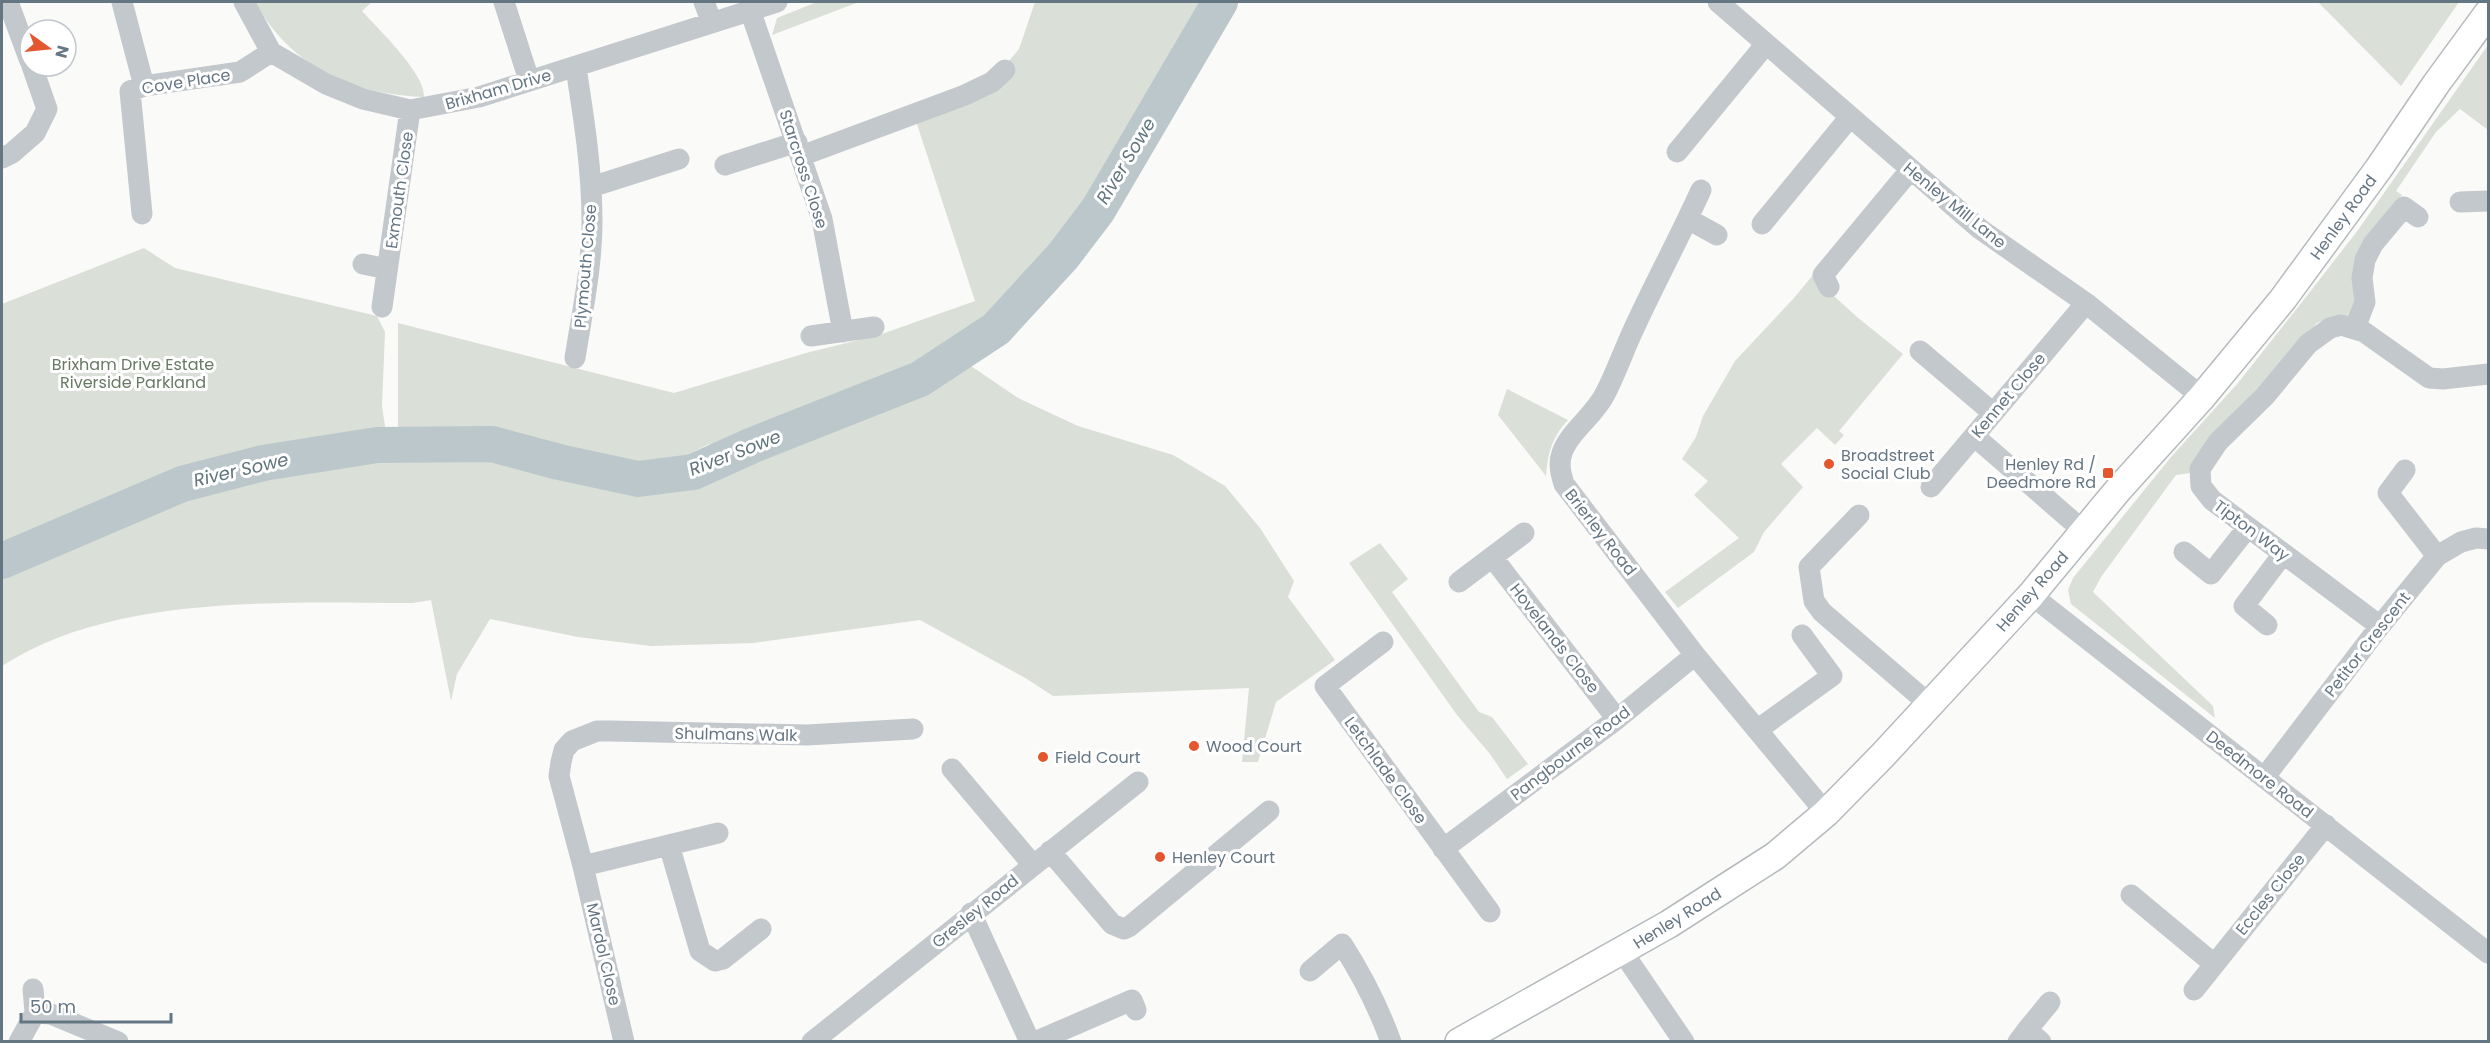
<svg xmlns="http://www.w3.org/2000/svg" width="2490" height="1043" font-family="Poppins,sans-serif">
  <rect width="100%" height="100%" fill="#fafaf8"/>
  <path fill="#dadfd7" d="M255 2H372L362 11C378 29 426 74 424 97 352 94 292 68 255 2Z
    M817 2H859L772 35 777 18Z
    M1035 2H1211L1111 178 1070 240 1042 272 988 323 954 348 901 377 776 427 707 445 689 454 675 466 641 472 595 466 458 428C438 427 419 433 398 433V323L674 393 806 353 879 335 975 301 913 112 997 75 1019 49Z
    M2318 2H2459L2401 86Z
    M2488 45V130L2460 109 2436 132 2396 191 2402 195 2369 237 2359 303 2353 316H2335L2317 323 2190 473 2176 475 2101 577 2093 592 2213 706 2215 718 2071 604 2068 590 2073 578 2171 457 2238 383 2306 297 2358 230Z
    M144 248 175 268 377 316 385 332 382 406 386 433 361 437 328 438 299 449 252 457 165 481 55 531 28 537 2 551V304Z
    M1812 276 1857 317 1903 354 1839 431 1844 435 1835 445 1817 428 1781 464 1803 487 1764 532 1754 552 1678 608 1665 592 1739 538 1694 495 1708 481 1682 459 1696 437 1703 416 1735 361 1794 298Z
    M968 364 1018 398 1078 426 1173 455 1225 486 1260 528 1294 581 1288 597 1335 660 1276 702 1258 762H1242L1249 688 1053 696 1027 679 920 620 753 643 651 646 578 637 490 619 457 674 451 701 431 600 413 603C284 603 114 593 2 666V569L19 557 150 504 250 473 330 460 405 461 439 452 491 453 579 479 636 492 698 484 859 418 892 401 924 391Z
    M1507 389 1568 420C1552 437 1548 453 1546 476L1498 415Z
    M1380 543 1408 579 1392 592 1479 712 1492 717 1528 764 1507 779 1490 754 1457 715 1349 563Z"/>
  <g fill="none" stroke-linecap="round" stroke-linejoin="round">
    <path stroke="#bbc7cb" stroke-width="36" d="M2 561 182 484 263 463 377 445 492 444 559 462 638 479 693 472 753 445 920 379 996 329 1063 256 1098 210 1220 2"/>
    <g stroke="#b5babe" stroke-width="30">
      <path id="major" d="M1459 1042 1669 924 1775 856 1826 813 1883 755 2031 595 2118 490 2202 397 2283 299 2379 168 2436 84 2488 13"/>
    </g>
    <path stroke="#c3c8cc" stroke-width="21" d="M8 2 30 61
      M122 2 144 86
      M244 2 271 52 326 84 363 99 410 110 479 97 777 2
      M504 2 529 80
      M704 2 712 23
      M1718 2 1980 229 2086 303 2202 397
      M750 10 822 219 843 332
      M1677 152 1766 44
      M801 156 965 95 992 82 1005 70
      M2 158 12 153 35 133 47 109 32 66
      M725 165 797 142
      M591 187 679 159
      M1701 190C1679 239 1653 286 1631 335 1622 355 1615 375 1605 394 1594 416 1569 432 1562 453 1558 464 1561 474 1564 484L1695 655 1826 813
      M2460 202 2488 201
      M142 214 130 91 144 86 240 72 271 52
      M1688 219 1717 235
      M1762 224 1850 117
      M363 264 387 269
      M1829 287 1823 275 1911 169
      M382 307 410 110
      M2355 328 2365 302 2362 278 2365 260 2373 244 2404 207 2418 217
      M811 336 874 327
      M1920 351 1993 413
      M575 358C582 313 592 267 592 222 592 170 584 119 576 68
      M1974 436 2071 520
      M2405 470 2388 493 2437 556
      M1931 487 2086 303
      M1859 515 1809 567 1814 601 1822 612 1929 704
      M2184 552 2211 574 2248 527
      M1493 558 1617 719
      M1459 582 1524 533
      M2031 595 2488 953
      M2267 625 2244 606 2283 554
      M2380 626 2212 500 2201 486 2200 469 2218 442 2265 396 2308 344 2330 328 2341 325 2364 332 2429 378 2443 379 2488 374
      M1383 642 1325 686 1490 912
      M1757 730 1832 676 1802 635
      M952 769 1033 865
      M2264 778 2380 626 2437 556 2461 542 2476 538 2488 539
      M669 845 700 951 715 961 723 959 761 929
      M1443 849 1617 719 1695 655
      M1050 851 1112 924 1124 929 1130 926 1269 811
      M583 866 559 776 561 762 564 750 572 741 597 731H610L807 735 913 729
      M2131 895 2214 964
      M971 913 1030 1042
      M1622 951 1684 1042
      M1310 971 1342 944C1362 975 1378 1006 1391 1042
      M2194 990 2326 825
      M35 1013 51 1014 118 1042
      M2027 1030 2050 1002
      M19 1042 35 1013 33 989
      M624 1042 583 866 718 833
      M812 1042 1138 782
      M1035 1042 1132 1000 1136 1010
      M2018 1042 2027 1030 2041 1042"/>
    <use href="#major" stroke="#fff" stroke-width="27"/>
  </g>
  <g fill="#e4572e" stroke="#fff" stroke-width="2">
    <circle cx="1829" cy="464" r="6"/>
    <rect x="2102" y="467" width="12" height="12" rx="3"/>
    <circle cx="1194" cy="746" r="6"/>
    <circle cx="1043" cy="757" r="6"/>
    <circle cx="1160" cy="857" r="6"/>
  </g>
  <g text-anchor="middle" stroke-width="6" stroke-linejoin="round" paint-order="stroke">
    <g font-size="16" fill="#657683" stroke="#fff">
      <text transform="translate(186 81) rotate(-9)" y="6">Cove Place</text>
      <text transform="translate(498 89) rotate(-16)" y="6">Brixham Drive</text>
      <text transform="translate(804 169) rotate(72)" y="6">Starcross Close</text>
      <text transform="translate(399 190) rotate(-82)" y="6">Exmouth Close</text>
      <text transform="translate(1955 205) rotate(39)" y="6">Henley Mill Lane</text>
      <text transform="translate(2343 217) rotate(-54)" y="6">Henley Road</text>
      <text transform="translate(585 266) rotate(-85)" y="6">Plymouth Close</text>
      <text transform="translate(2008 395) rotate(-50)" y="6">Kennet Close</text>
      <text transform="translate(2252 530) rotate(37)" y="6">Tipton Way</text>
      <text transform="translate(1601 532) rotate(52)" y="6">Brierley Road</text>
      <text transform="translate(2032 591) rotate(-49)" y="6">Henley Road</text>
      <text transform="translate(1555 638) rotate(52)" y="6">Hovelands Close</text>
      <text transform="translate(2367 644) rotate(-52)" y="6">Petitor Crescent</text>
      <text transform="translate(736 734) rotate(1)" y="6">Shulmans Walk</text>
      <text transform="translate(1570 753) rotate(-37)" y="6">Pangbourne Road</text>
      <text transform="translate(1386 770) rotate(54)" y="6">Letchlade Close</text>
      <text transform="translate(2260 774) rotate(38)" y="6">Deedmore Road</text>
      <text transform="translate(2270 894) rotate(-51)" y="6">Eccles Close</text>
      <text transform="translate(975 911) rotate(-39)" y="6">Gresley Road</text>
      <text transform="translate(1677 918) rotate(-32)" y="6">Henley Road</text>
      <text transform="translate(604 954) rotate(77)" y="6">Mardol Close</text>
    </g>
    <g font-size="16" fill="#687a64" stroke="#fff">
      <text x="133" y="370">Brixham Drive Estate<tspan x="133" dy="18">Riverside Parkland</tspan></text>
    </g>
    <g font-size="16" fill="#657683" stroke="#fff" text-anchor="start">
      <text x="1841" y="461">Broadstreet<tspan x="1841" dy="18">Social Club</tspan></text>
      <text x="2096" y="470" text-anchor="end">Henley Rd /<tspan x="2096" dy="18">Deedmore Rd</tspan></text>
      <text x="1206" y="752">Wood Court</text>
      <text x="1055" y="763">Field Court</text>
      <text x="1172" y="863">Henley Court</text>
    </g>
    <g font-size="18" font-style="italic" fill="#60757c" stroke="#fff">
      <text transform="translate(1126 161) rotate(-59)" y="6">River Sowe</text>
      <text transform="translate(735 453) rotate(-21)" y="6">River Sowe</text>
      <text transform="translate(241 470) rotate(-13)" y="6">River Sowe</text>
    </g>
  </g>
  <rect width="2490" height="1043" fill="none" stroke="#657683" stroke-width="6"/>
  <g transform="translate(48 48) rotate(105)"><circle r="28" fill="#ffffff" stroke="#c1c8cd" stroke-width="1.5"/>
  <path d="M0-4.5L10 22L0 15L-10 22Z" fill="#e4572e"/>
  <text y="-9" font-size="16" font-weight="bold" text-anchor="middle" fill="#657683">N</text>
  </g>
  <path d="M21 1013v9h150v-9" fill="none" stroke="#657683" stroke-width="3"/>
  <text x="30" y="1013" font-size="18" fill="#657683" stroke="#ffffff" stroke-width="4.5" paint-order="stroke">50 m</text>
</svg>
